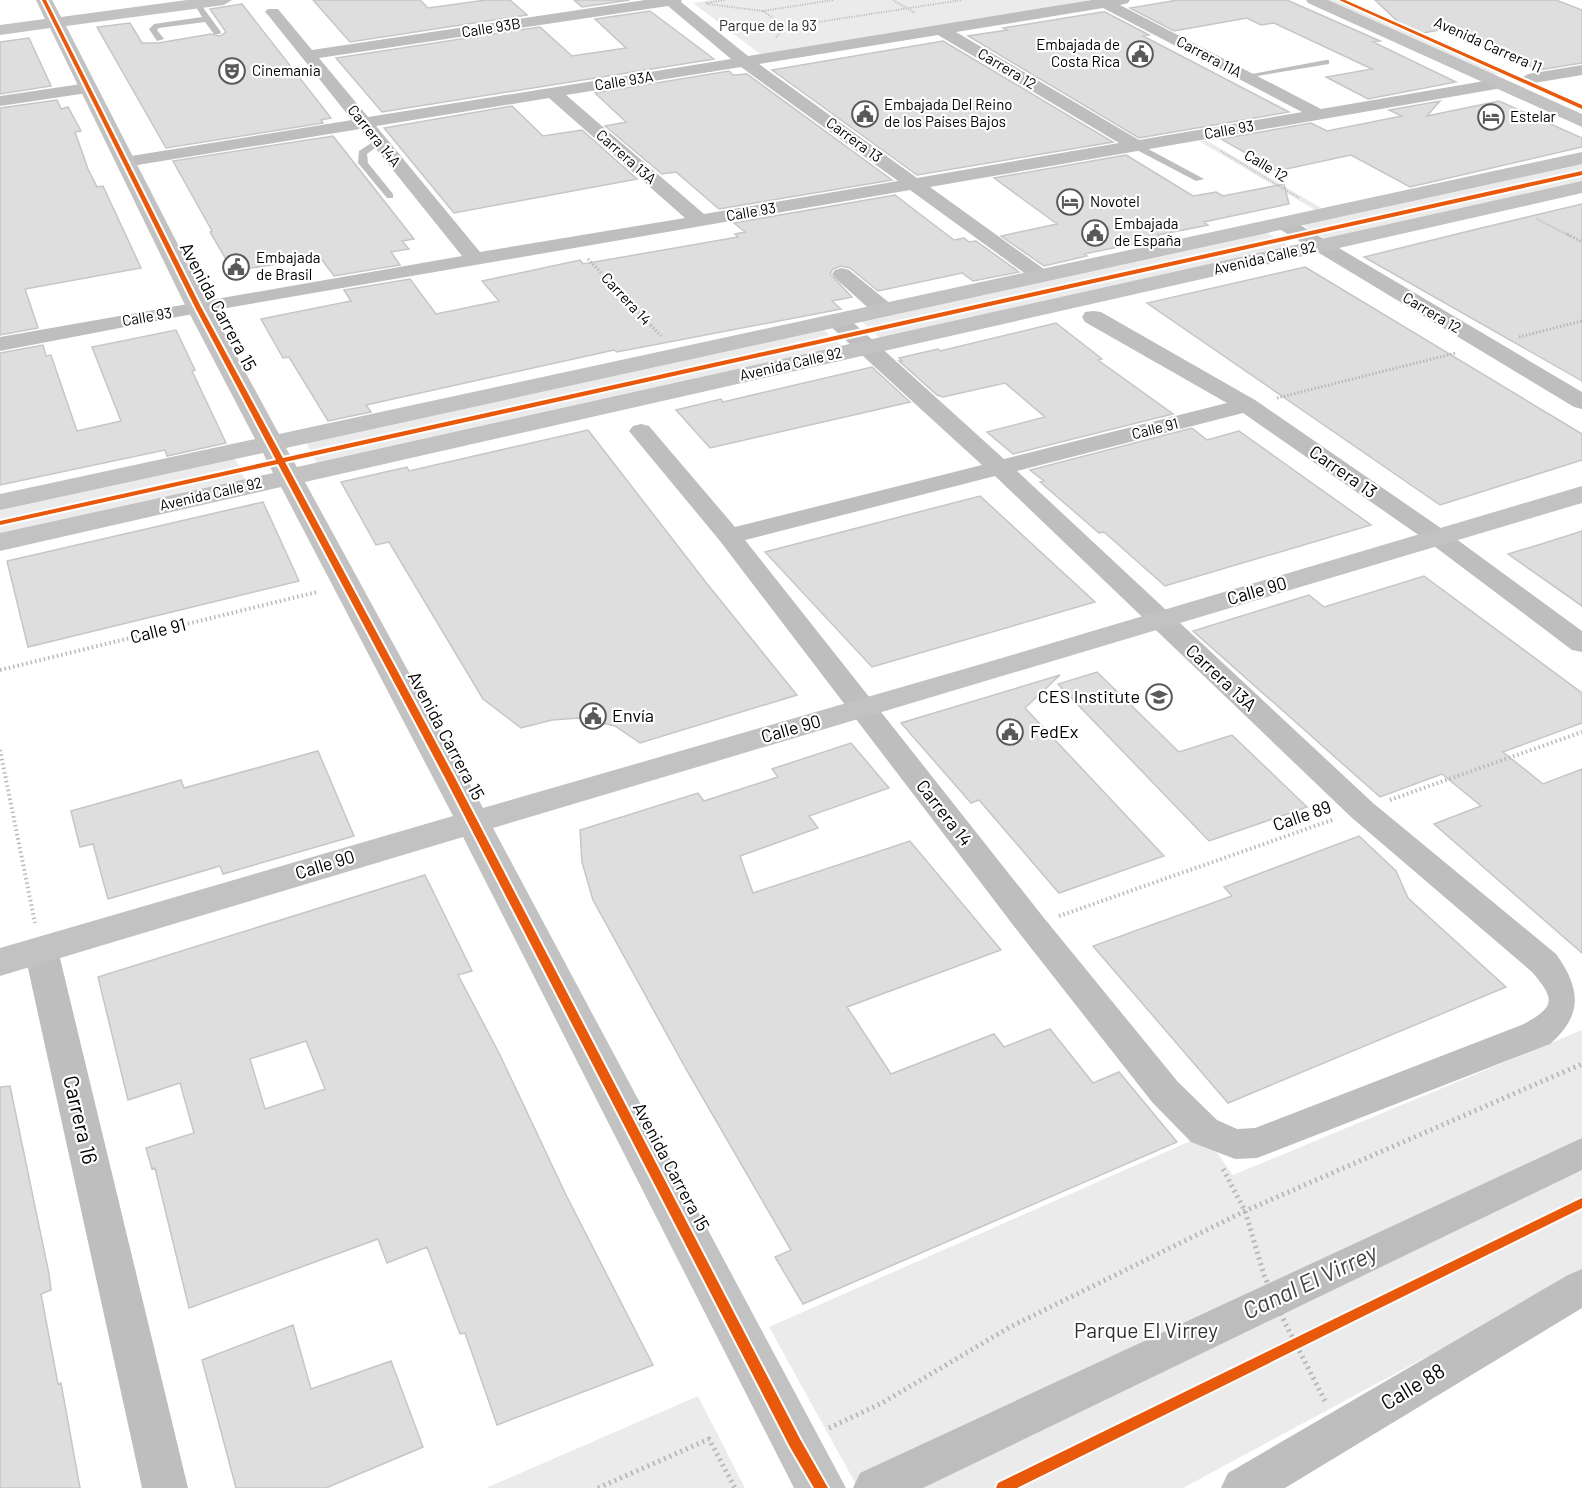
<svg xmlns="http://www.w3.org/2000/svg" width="1582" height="1488" font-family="Barlow,sans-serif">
  <rect width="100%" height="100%" fill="#fff"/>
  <path fill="#ebebeb" d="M711 0H1086L1090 2 760 54 693 3Z
    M1320 0H1335L1501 73 1489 76Z
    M1206 140 1328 212 1320 213 1199 141Z
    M1582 163V183L1327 240 1301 224Z
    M1266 232 1292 248 882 340 861 321Z
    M823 329 844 348 318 466 306 442Z
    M234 456 245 480 0 535V507Z
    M1582 1030V1273L1183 1488H858L769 1327 1204 1135 1233 1175Z
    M698 1396 745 1488H486Z"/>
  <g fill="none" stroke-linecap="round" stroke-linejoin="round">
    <path fill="#bdbdbd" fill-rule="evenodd" d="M1582 1138V1170L923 1488H853L860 1473Z"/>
  </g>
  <path fill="#dedede" stroke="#c6c6c6" stroke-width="1.5" fill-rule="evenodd" d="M313 0H420L428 8 486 0H510L527 15 350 42Z
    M574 0H630L582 7Z
    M1178 0H1287L1380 41 1373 42 1456 82 1368 99 1326 77 1372 69 1274 23 1261 25 1247 18 1174 31 1130 8Z
    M1375 0H1556L1582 10V63L1539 70 1445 29 1412 35Z
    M242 4 331 118 321 120 323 123 166 148 97 27 130 23 142 43H158L211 34 220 36 226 32 210 9Z
    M650 11 714 59 382 112 336 58 540 27 572 56 626 48 595 19Z
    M1102 12H1105L1149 35 1143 36 1289 112 1139 138 968 36 1007 30 1003 28Z
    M29 38 51 86 0 94V42Z
    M943 41 1113 142 917 175 772 70Z
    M729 71 733 75 747 74 892 180 719 209 676 172 662 174 605 126 626 122 595 93Z
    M57 100 61 109 68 107 81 131 75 132 88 169 97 187 103 186 141 268 25 289 38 328 0 335V108Z
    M1440 101 1427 116 1499 101 1582 138V147L1410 187 1351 155 1277 171 1221 139 1311 123 1327 131 1402 116 1389 110Z
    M512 106 543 136 582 130 637 179 454 213 384 128Z
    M333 136 414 239 402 241 409 249 391 252 400 265 334 276 320 257 233 271 210 232 212 231 173 161Z
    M1126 155 1193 196 1216 192 1223 196 1284 184 1289 204 1204 222 1208 225 1158 235 1162 238 1084 254 1087 256 1044 266 1001 236 1057 224 994 178Z
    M895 195 954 240 964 238 969 242 976 241 1019 272 973 281 962 273 878 291 850 268 841 266 833 269 830 274 852 297 832 301 841 309 617 352 614 350 366 405 371 412 328 421 289 357 283 358 261 319 351 301 344 290 410 279 436 314 499 301 482 281 580 260 583 264 738 237 735 234 745 232 734 223Z
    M1582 204V381L1364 257 1473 230Z
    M1305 267 1582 434V460L1440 505 1147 303Z
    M1056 323 1102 359 1098 360 1173 414 1013 454 987 432 1045 417 1005 383 943 397 937 395 899 361H902L899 358 938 349 940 351Z
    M176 330 195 370 192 371 226 443 167 456 165 450 0 485V353L43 345 46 356 51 355 77 431 121 421 92 347Z
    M872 367 910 402 710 448 676 410 721 399 723 402Z
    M1192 428 1207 440 1239 431 1371 525 1165 586 1104 532 1099 533 1040 482 1044 481 1030 470Z
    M588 430 708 585 797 695 640 743 615 726 580 718 552 720 521 728 483 699 389 542 376 545 341 482 407 467 409 471Z
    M980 496 1095 602 872 667 765 552Z
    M263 502 299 581 28 647 7 561Z
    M1582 531V606L1508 554 1551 541Z
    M1424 576 1582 693V723L1503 752 1543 784 1582 769V953L1434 824 1481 806 1442 774 1380 797 1193 631 1309 595 1324 607Z
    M1097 672 1179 752 1232 735 1307 807 1209 841 1058 684Z
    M1060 675 1025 708 1164 856 1059 893 979 800 971 803 901 723Z
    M851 743 889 788 809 816 818 828 740 856 753 893 910 841 1001 950 847 1007 891 1074 994 1034 1004 1047 1050 1029 1093 1083 1119 1072 1177 1142 803 1304 775 1257 791 1250 686 1069 593 900 582 862 580 830 698 793 704 801 778 777 772 769Z
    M318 751 354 836 223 874 220 866 108 899 93 844 80 847 71 811 181 780 184 788Z
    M1359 836 1396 871 1408 898 1506 987 1228 1103 1093 946 1232 896 1224 887Z
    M425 875 472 971 458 975 500 1055 566 1195 653 1365 497 1425 465 1333 460 1334 427 1247 387 1263 378 1239 189 1308 155 1168 152 1169 146 1148 194 1133 180 1083 128 1100 98 977ZM306 1041 325 1089 265 1109 250 1059Z
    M10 1086 49 1274 51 1290 41 1294 58 1384 61 1383 80 1488H0V1087Z
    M293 1325 311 1389 391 1361 423 1447 326 1488H236L202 1360Z"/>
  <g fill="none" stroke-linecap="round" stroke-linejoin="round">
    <path stroke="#b9b9b9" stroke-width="2" stroke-dasharray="1 1.5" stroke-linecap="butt" d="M833 0 763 11 786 27 962 0
      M893 0 915 13
      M706 3 726 0
      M707 4 763 11
      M776 37 786 27
      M1221 151 1299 198
      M1537 219 1570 236"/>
    <path stroke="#b9b9b9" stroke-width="3" stroke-dasharray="1.5 2" stroke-linecap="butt" d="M1567 234 1582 242
      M588 259 661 336
      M1519 337 1582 321
      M1277 398 1456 353"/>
    <path stroke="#b9b9b9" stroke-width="4" stroke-dasharray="1.5 3" stroke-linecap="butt" d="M0 670 317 592
      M0 750 35 923
      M1390 800 1582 732
      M1059 916 1335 819"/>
    <path stroke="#b9b9b9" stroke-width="5" stroke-dasharray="2 4" stroke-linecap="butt" d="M1223 1169 1245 1211 1264 1275 1285 1323 1325 1401
      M829 1428 882 1403 1010 1327 1245 1211 1582 1064
      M598 1488 709 1439 735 1488"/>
    <path fill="#bebebe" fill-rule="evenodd" d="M193 2H199L221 32 220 34H214L205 22 159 28 157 30 164 39 157 41 149 29 154 24 202 17Z
      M1326 60H1329V64L1245 78 1241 76Z
      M376 140 383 142 367 154 368 163 393 194V198H387L358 163 359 151Z
      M1133 144H1139L1204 179 1196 181 1133 148Z"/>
    <path fill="#bebebe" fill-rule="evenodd" d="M645 0H682L681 2 748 56 1092 0H1130L1128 3 1120 5 1321 109 1502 78 1510 83 1502 88 930 187 1048 272 1051 276 1048 280 1041 282 1034 280 910 190 198 313 0 351V337L462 256 360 129 125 167 119 166 116 162 119 158 125 157 352 120 268 15 265 12 268 9H278L312 50ZM668 6 731 59 368 117 319 58ZM1103 8 1302 112 1139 140 956 32ZM938 35 1119 143 917 178 759 64ZM741 67 898 181 704 214 566 95ZM549 98 685 218 480 252 376 126Z
      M1582 65V75L1528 84 1520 79 1528 74Z
      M88 83 96 88 94 92 0 106V96Z
      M1283 217 1290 219 1582 392V409L1574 407 1276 227 1273 223 1276 219Z
      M842 268 849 270 892 305 895 310 892 315 884 316 876 315 835 278 832 274 835 270Z
      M1093 311 1101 312 1255 400 1448 533 1582 631V652L1572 650 1430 543 1243 413 1017 471 1373 803 1556 954C1582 990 1582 1016 1550 1044L1257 1158 1235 1159 1191 1142 1152 1102 1020 934 720 541 629 431 633 426 641 424 649 426 735 527 982 465 829 325 826 320 829 315 837 314 845 315 1004 459 1227 403 1085 322 1082 317 1085 312ZM995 476 1351 817 1532 972C1555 999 1556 1006 1524 1024L1255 1128 1237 1129 1217 1120 1178 1082 1044 918 745 540Z
      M41 938 53 941 58 950 188 1488H142L24 950 29 941Z
      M1582 1269V1308L1285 1488H1221L1228 1473 1568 1275Z"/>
    <path fill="#c2c2c2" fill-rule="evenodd" d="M36 0H52L61 17 187 0H232L224 5 66 26 210 307 279 434 1582 152V164L286 448 297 467 1582 181V193L305 482 483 808 978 665 1582 486V503L493 828 846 1488H794L463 837 0 976V948L453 816 281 487 0 551V533L273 473 263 453 0 510V494L255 439 186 307 50 28 0 35V25L45 19Z
      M1306 0H1328L1582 114V127L1308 3Z"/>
    <g stroke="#fff" stroke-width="4">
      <path id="cycleway" d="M42 0H46L201 307 283 458 1582 171V175L285 462 454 776 800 1439 828 1488H814L790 1447 444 776 278 464 0 525V521L276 460 195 307Z
        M1339 0H1345L1582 105V109Z
        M1582 1198V1208L1017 1488H996L998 1483Z"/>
    </g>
    <use href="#cycleway" fill="#e8590c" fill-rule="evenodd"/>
  </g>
  <defs>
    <g id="civic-ring" transform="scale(1.35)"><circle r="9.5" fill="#fff" stroke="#595959" stroke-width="1.5"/><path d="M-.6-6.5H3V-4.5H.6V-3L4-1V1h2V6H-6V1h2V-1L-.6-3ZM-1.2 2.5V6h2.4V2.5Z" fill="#595959"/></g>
    <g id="theatre-ring" transform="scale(1.35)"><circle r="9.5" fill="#fff" stroke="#595959" stroke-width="1.5"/><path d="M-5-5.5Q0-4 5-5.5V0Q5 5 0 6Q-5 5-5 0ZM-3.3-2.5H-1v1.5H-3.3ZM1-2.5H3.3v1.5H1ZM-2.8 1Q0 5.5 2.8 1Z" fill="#595959"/></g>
    <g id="hotel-ring" transform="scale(1.35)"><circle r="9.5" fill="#fff" stroke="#595959" stroke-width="1.5"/><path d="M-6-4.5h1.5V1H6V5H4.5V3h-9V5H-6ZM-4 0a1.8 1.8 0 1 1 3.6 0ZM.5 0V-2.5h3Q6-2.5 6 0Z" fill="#595959"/></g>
    <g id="school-ring" transform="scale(1.35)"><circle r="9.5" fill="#fff" stroke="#595959" stroke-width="1.5"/><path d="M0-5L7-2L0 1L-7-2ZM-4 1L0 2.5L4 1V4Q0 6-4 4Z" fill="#595959"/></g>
  </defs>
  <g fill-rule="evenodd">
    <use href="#civic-ring" x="1140" y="54"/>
    <use href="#theatre-ring" x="232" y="71"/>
    <use href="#civic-ring" x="865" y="114"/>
    <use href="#hotel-ring" x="1491" y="117"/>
    <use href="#hotel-ring" x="1070" y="202"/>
    <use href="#civic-ring" x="1095" y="233"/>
    <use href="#civic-ring" x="236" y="267"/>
    <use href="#school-ring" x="1159" y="697"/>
    <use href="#civic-ring" x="593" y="716"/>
    <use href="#civic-ring" x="1010" y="732"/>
  </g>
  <g text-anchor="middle" stroke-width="4.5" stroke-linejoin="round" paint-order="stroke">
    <g font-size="15" fill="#313131" stroke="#fff">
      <text x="768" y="31">Parque de la 93</text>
    </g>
    <g font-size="15" fill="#000" stroke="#fff">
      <text transform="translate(491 28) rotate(-9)" y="5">Calle 93B</text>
      <text transform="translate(1488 45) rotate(24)" y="5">Avenida Carrera 11</text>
      <text transform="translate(1209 57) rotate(28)" y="5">Carrera 11A</text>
      <text transform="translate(1007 69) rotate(31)" y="5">Carrera 12</text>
      <text transform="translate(624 81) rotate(-9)" y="5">Calle 93A</text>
      <text transform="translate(1229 130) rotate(-10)" y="5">Calle 93</text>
      <text transform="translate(374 136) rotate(51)" y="5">Carrera 14A</text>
      <text transform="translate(854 140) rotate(36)" y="5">Carrera 13</text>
      <text transform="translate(626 157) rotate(41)" y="5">Carrera 13A</text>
      <text transform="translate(1266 166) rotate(31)" y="5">Calle 12</text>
      <text transform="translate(751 212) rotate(-10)" y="5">Calle 93</text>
      <text transform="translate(1265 258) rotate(-13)" y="5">Avenida Calle 92</text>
      <text transform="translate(626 299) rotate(47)" y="5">Carrera 14</text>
      <text transform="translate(1432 313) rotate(31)" y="5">Carrera 12</text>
      <text transform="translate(147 317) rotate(-10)" y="5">Calle 93</text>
      <text transform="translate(791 364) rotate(-13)" y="5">Avenida Calle 92</text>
      <text transform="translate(1155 429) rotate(-14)" y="5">Calle 91</text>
      <text transform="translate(211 494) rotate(-13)" y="5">Avenida Calle 92</text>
    </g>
    <g font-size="15" fill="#000" stroke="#fff" text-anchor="start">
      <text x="1120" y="50" text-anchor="end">Embajada de<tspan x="1120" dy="17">Costa Rica</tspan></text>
      <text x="252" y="76">Cinemania</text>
      <text x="884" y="110">Embajada Del Reino<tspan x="884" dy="17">de los Países Bajos</tspan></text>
      <text x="1510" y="122">Estelar</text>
      <text x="1090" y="207">Novotel</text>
      <text x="1114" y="229">Embajada<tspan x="1114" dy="17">de España</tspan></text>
      <text x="256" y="263">Embajada<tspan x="256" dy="17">de Brasil</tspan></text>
    </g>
    <g font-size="18" fill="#000" stroke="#fff">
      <text transform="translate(218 307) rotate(62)" y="6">Avenida Carrera 15</text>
      <text transform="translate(1343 472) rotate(35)" y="6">Carrera 13</text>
      <text transform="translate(1257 591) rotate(-16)" y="6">Calle 90</text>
      <text transform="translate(158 631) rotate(-14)" y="6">Calle 91</text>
      <text transform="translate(1221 678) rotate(43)" y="6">Carrera 13A</text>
      <text transform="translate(791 729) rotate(-16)" y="6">Calle 90</text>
      <text transform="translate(446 736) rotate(62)" y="6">Avenida Carrera 15</text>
      <text transform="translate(944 813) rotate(52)" y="6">Carrera 14</text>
      <text transform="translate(1302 816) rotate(-19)" y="6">Calle 89</text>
      <text transform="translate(325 865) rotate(-17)" y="6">Calle 90</text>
      <text transform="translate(671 1167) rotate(62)" y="6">Avenida Carrera 15</text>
    </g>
    <g font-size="18" fill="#000" stroke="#fff" text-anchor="start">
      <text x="1140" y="703" text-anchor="end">CES Institute</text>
      <text x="612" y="722">Envía</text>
      <text x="1030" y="738">FedEx</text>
    </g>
    <g font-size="21" fill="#000" stroke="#fff">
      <text transform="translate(80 1120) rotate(77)" y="7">Carrera 16</text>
      <text transform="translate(1413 1387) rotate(-31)" y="7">Calle 88</text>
    </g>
    <g font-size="21" fill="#313131" stroke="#fff">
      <text x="1146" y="1338">Parque El Virrey</text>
    </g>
    <g font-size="24" font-style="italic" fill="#424242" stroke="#fff">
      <text transform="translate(1310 1282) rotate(-25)" y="8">Canal El Virrey</text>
    </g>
  </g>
</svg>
